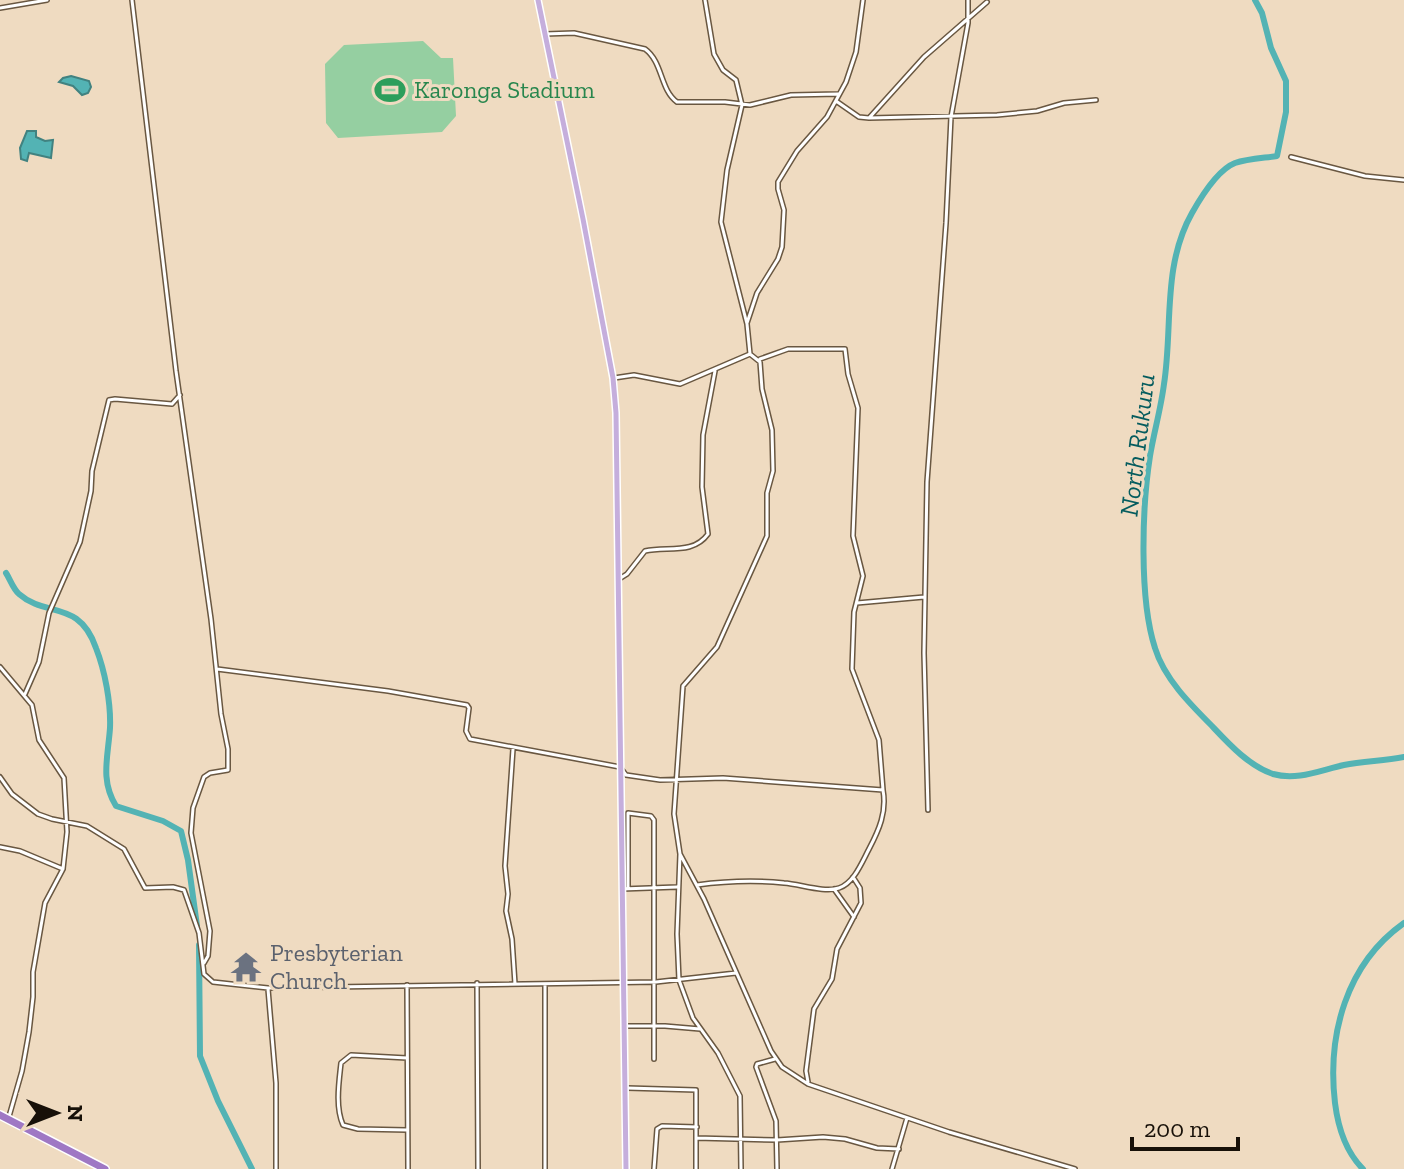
<svg xmlns="http://www.w3.org/2000/svg" width="1404" height="1169" font-family="'Zilla Slab',serif">
  <rect width="100%" height="100%" fill="#efdbc1"/>
  <path fill="#95cfa1" d="M423 41 441 58H453L456 116 442 132 338 138 326 123 325 64 344 45Z"/>
  <path fill="#53b3b4" stroke="#418280" stroke-width="2" d="M71 76 89 81 91 87 88 93 82 95 73 86 59 82 63 78Z
    M27 131H36V137L45 141 53 140 51 158 29 153 27 161 21 159 20 148Z"/>
  <g fill="none" stroke-linecap="round" stroke-linejoin="round">
    <path stroke="#53b3b4" stroke-width="6" d="M1255 0 1262 13 1271 48 1286 81V112L1277 156C1264 158 1247 159 1235 163 1217 170 1201 197 1192 213 1162 266 1173 327 1164 384 1161 408 1154 432 1150 456 1142 507 1139 599 1155 648 1164 678 1190 704 1212 726 1229 744 1249 766 1273 774 1297 781 1321 770 1344 765 1364 761 1384 761 1404 757
      M6 573C10 579 13 589 19 594 46 618 79 599 96 648 105 671 111 703 110 728 108 757 100 780 116 806L163 821 181 831 188 860 197 926
      M199 945 200 1056 218 1101 252 1169
      M1363 1169C1345 1151 1338 1127 1335 1103 1327 1035 1346 964 1404 923"/>
    <g stroke="#695741" stroke-width="6">
      <path id="street" d="M132 0 176 371 211 619 221 714 228 749V770L210 773 204 777 193 808 191 833 210 931 208 956 204 963
        M705 0 714 54 723 70 736 80 742 105 727 170 721 222 747 324 750 354 760 362 762 389 772 430 773 471 767 493V536L717 647 683 686 674 814 680 854 704 899 771 1051 782 1067 808 1084 949 1132 1075 1169
        M0 8 47 0
        M545 34 574 33 645 49C663 62 660 90 677 102H725L750 105 791 95 838 94
        M836 101 859 117 869 118 924 57 987 2
        M869 118 997 115 1037 111 1064 103 1096 100
        M1291 157 1365 176 1404 180
        M747 323 757 293 778 259 782 247 784 210 778 189V182L797 151 827 117 846 82 856 52 863 0
        M614 378 634 375 680 384 750 354
        M619 579 627 574 645 551C667 546 693 555 708 534L702 487 703 435 715 371
        M857 603 924 597
        M0 667 32 705 39 740 64 778 67 832 63 869
        M217 669 388 691 467 705 469 708 466 731 470 739 620 767 626 775 660 780 723 778 883 790 879 740 852 669 854 612 863 576 853 536 858 408 848 374 845 349H788L760 359
        M25 694 39 662 49 613 80 542 91 491 92 471 109 400 115 399 172 404 180 395
        M513 749 505 866 508 894 506 911 512 939 515 984
        M0 777 12 794 38 814 52 819 87 826 124 849 145 888 173 887 184 890 199 933 204 974 213 982 268 988 656 982 736 973
        M928 810 924 653 927 482 946 223 951 117 968 23V0
        M0 847 20 851 63 869 45 903 33 972V997L29 1032 22 1071 8 1120
        M680 854 677 934 679 980 693 1018 718 1053 740 1096 741 1169
        M697 885C727 881 754 880 784 883 800 884 824 893 839 888 854 883 862 862 869 849 879 830 887 812 883 790
        M628 888V813L651 816 654 820V1059
        M622 889 677 887
        M834 889 854 917
        M477 983 478 1169
        M407 985 408 1169
        M268 989 276 1083V1169
        M625 1026H665L700 1029
        M407 1058 351 1055 341 1063C339 1082 335 1107 343 1125L358 1129 407 1130
        M775 1059 757 1064 756 1067 776 1121 777 1169
        M808 1082 806 1071 814 1009 832 979 837 949 861 903 860 888 853 877
        M627 1088 696 1090V1169
        M696 1138 777 1140 823 1137 845 1139 877 1148 899 1149
        M545 1169V984
        M654 1169 657 1129 662 1126 697 1127
        M892 1169 907 1118"/>
    </g>
    <g stroke="#fff" stroke-width="8">
      <path id="primary" d="M538 0 583 219 613 378 616 413 626 1169"/>
    </g>
    <g stroke="#fff" stroke-width="10">
      <path id="highway" d="M0 1115 105 1169"/>
    </g>
    <use href="#street" stroke="#fff" stroke-width="3"/>
    <use href="#primary" stroke="#c5aedc" stroke-width="5"/>
    <use href="#highway" stroke="#9f78c4" stroke-width="7"/>
  </g>
  <defs>
    <g id="stadium-bare" transform="scale(2.4)"><path d="M0-5a6.5 5 0 1 0 0 10a6.5 5 0 1 0 0-10ZM-3.5-1.8h7v3.6h-7Z" fill="#2e9e5b" stroke="#efdbc1" stroke-width="2.5" paint-order="stroke"/></g>
    <g id="temple-bare" transform="scale(2.4)"><path d="M0-6L5-2H3V0L6.5 2.5H4V6H1.5V3h-3V6H-4V2.5H-6.5L-3 0V-2H-5Z" fill="#6b7280" stroke="#efdbc1" stroke-width="2.5" paint-order="stroke"/></g>
  </defs>
  <g fill-rule="evenodd">
    <use href="#stadium-bare" x="390" y="90"/>
    <use href="#temple-bare" x="246" y="967"/>
  </g>
  <g text-anchor="middle" stroke-width="6" stroke-linejoin="round" paint-order="stroke">
    <g font-size="24" fill="#27864d" stroke="#efdbc1" text-anchor="start">
      <text x="414" y="98">Karonga Stadium</text>
    </g>
    <g font-size="24" fill="#5b616d" stroke="#efdbc1" text-anchor="start">
      <text x="270" y="961">Presbyterian<tspan x="270" dy="28">Church</tspan></text>
    </g>
    <g font-size="26" font-style="italic" fill="#055c5e" stroke="#efdbc1">
      <text transform="translate(1137 445) rotate(-83)" y="9">North Rukuru</text>
    </g>
  </g>
  <g transform="translate(56 1113) rotate(90)" stroke="#efdbc1" stroke-width="6" paint-order="stroke">
  <path d="M0-6L14 30L0 20L-14 30Z" fill="#171008"/>
  <text y="-12" font-size="22" font-weight="bold" text-anchor="middle" fill="#171008">N</text>
  </g>
  <path d="M1132 1137v12h106v-12" fill="none" stroke="#171008" stroke-width="4"/>
  <text x="1144" y="1137" font-size="24" fill="#171008" stroke="#efdbc1" stroke-width="6" paint-order="stroke">200 m</text>
</svg>
